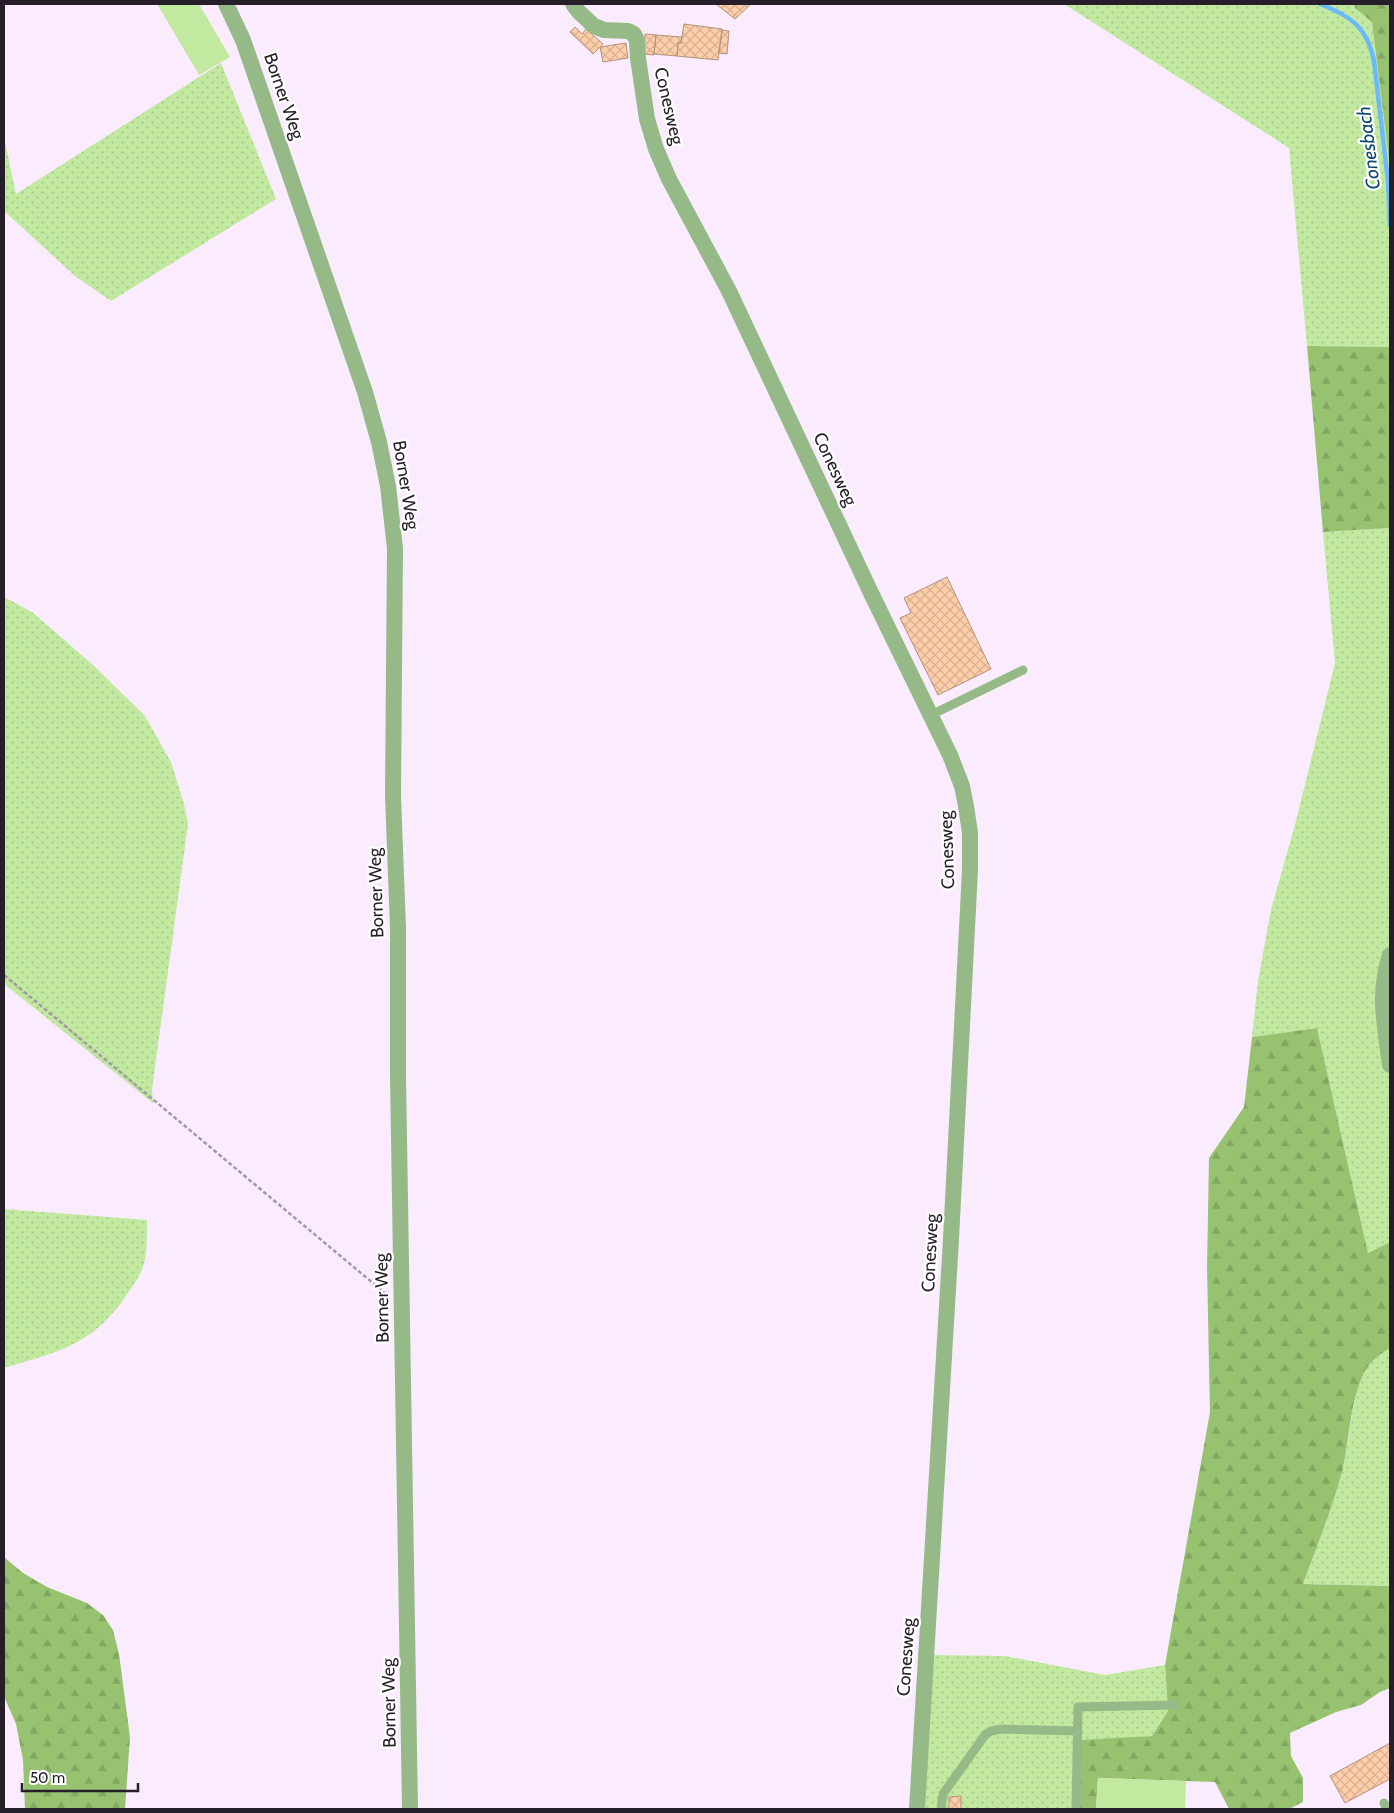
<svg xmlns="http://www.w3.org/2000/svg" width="1394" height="1813" font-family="Cabin,sans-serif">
  <defs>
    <pattern id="green-dots" width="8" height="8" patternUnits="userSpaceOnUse" patternTransform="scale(1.25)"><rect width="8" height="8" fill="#c2e9a0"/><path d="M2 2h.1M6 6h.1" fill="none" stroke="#a7c78a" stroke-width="1.8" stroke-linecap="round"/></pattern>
    <pattern id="forest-firs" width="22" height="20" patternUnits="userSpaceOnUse" patternTransform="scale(1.25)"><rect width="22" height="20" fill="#97c370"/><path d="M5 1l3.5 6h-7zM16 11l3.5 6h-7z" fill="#82a761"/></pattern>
    <pattern id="building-cross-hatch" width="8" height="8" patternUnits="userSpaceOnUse" patternTransform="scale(1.25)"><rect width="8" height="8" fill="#feceaa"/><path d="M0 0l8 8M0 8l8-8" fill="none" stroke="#dab092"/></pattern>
  </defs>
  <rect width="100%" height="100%" fill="#faecfe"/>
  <path fill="url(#green-dots)" d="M1064 4H1354L1355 8 1372 22 1390 168V347L1307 346 1289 148Z
    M221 63 276 199 111 301 75 276 4 211V137L16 194Z
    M1390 528V950L1380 999 1390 1078V1242L1368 1253 1317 1028 1252 1037 1258 981 1271 910 1296 821 1335 663 1323 532Z
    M4 597 32 612 92 664 145 716 171 762 184 804 188 824 152 1089 153 1103 4 984Z
    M4 1209 147 1220C147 1233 147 1246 145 1259 144 1269 135 1284 128 1293 93 1345 61 1351 4 1368Z
    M1390 1348V1586L1303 1584C1317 1546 1333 1507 1343 1468 1351 1436 1350 1400 1365 1371 1371 1361 1380 1354 1390 1348Z
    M932 1655 1005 1656 1105 1675 1165 1665 1168 1711 1152 1736 1081 1741 1079 1809H924Z"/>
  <path fill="url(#forest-firs)" d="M1354 4H1390V168L1372 22 1355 8Z
    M1307 346 1390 347V528L1323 532Z
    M1317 1028 1368 1253 1390 1242V1348C1380 1354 1371 1361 1365 1371 1350 1400 1350 1436 1343 1468 1333 1507 1317 1546 1303 1584L1390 1586V1688L1380 1692 1361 1705 1336 1712 1290 1733 1291 1756 1303 1778V1802L1289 1809H1229L1215 1782 1098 1778 1096 1809H1079L1081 1740 1152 1736 1168 1711 1165 1665 1210 1412 1207 1268 1209 1158 1244 1107 1252 1037Z
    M4 1557 23 1573 47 1587 87 1603 103 1615 113 1630 119 1654 130 1737 125 1809H25L23 1760 16 1724 4 1696Z"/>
  <path fill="#c2e9a0" d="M157 4H199L230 57 199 75Z
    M1098 1778 1186 1781 1185 1809H1096Z"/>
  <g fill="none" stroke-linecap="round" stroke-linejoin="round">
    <path stroke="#6cb9fa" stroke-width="4.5" d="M1320 4C1351 16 1367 27 1374 61L1388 181 1390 225"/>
  </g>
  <path fill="url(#building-cross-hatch)" stroke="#b1937e" d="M716 4H751L735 19Z
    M684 24 722 29 718 60 677 56 678 43H681Z
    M575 27 582 34 586 29 603 44 593 54 570 32Z
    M722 30 729 31 727 54 719 53Z
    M645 34 656 35 654 55 644 54Z
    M656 35 682 37 681 43H678L677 56 654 54Z
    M626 43 628 58 603 62 600 47Z
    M947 577 991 669 938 695 900 618 911 613 904 598Z
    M1390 1743V1779L1345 1803 1330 1776Z
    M961 1796V1809H949V1797Z"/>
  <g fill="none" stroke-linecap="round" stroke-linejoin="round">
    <path stroke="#a498a7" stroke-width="2.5" stroke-dasharray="4 2.5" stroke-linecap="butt" d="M4 975 386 1294"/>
    <path stroke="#95ba88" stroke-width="9" d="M931 715 1023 670
      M1384 1803 1387 1809
      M941 1809 943 1794 985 1735 991 1731 1001 1729 1078 1731
      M1076 1809 1078 1707 1175 1705"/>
    <path stroke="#95ba88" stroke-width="16" d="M226 4 243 40 365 392 379 442 388 486 395 548 393 796 398 928V1077L410 1809
      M573 4 579 12 594 26 604 30 628 31 634 34 637 41 638 58 647 119 656 149 669 179 729 291 871 593 950 755 962 786 966 806 970 833V870L951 1239 917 1809
      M1390 955C1377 996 1385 1024 1390 1065"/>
  </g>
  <g text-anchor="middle" stroke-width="4.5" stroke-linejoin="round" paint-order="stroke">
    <g font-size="18" fill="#261e28" stroke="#fff">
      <text transform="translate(284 96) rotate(71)" y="6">Borner Weg</text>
      <text transform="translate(669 106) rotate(77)" y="6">Conesweg</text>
      <text transform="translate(835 469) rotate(65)" y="6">Conesweg</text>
      <text transform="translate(406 485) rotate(81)" y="6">Borner Weg</text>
      <text transform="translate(947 850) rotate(-92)" y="6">Conesweg</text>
      <text transform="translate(376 893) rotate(-92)" y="6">Borner Weg</text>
      <text transform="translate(930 1253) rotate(-87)" y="6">Conesweg</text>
      <text transform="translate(382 1298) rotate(-91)" y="6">Borner Weg</text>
      <text transform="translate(906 1657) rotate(-86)" y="6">Conesweg</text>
      <text transform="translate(389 1703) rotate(-91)" y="6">Borner Weg</text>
    </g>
    <g font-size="19" font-style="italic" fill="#0d4771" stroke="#fff">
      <text transform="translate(1368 148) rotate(-97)" y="7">Conesbach</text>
    </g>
  </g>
  <rect width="1394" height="1813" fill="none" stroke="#261e28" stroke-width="10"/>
  <path d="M22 1783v8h116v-8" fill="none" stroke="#261e28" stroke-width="2.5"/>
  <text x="30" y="1783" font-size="15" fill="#261e28" stroke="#ffffff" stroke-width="4" paint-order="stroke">50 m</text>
</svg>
